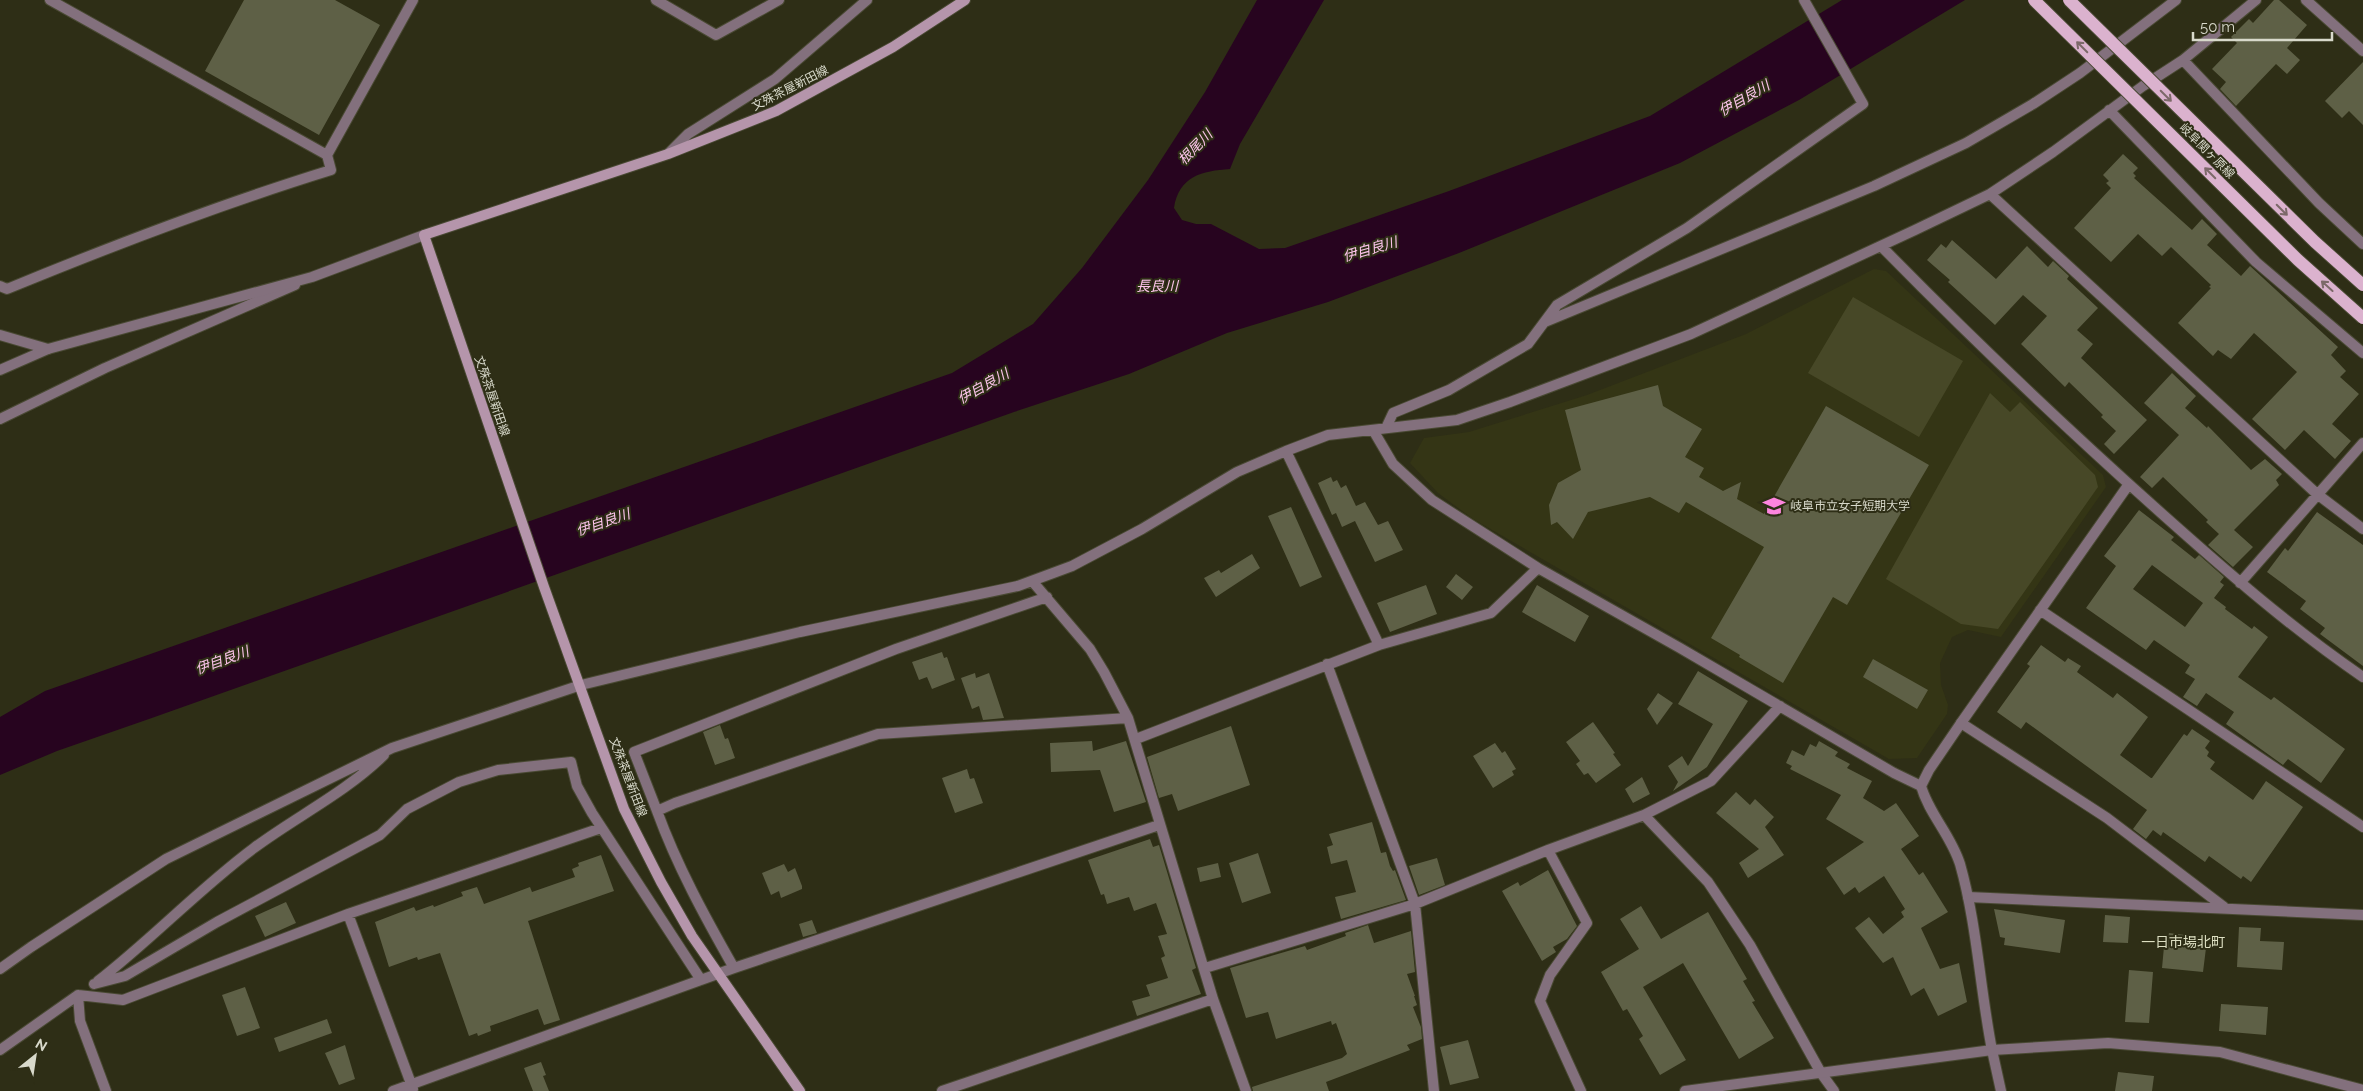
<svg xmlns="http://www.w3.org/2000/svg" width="2363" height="1091" font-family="Raleway,'Noto Sans JP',sans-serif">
  <rect width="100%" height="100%" fill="#2e2e16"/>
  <path fill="#343515" d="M1874 269 1886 271 2103 475 2106 487 2001 637 1968 630 1952 637 1940 663 1941 685 1948 705 1947 714 1917 758 1889 759 1473 519 1438 493 1410 463 1424 438 1469 432 1587 395 1746 334Z"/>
  <path fill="#474827" d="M1853 297 1963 361 1919 437 1808 373Z
    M1990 393 2010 412 2020 402 2095 475 2098 487 1998 629 1961 624 1886 579Z"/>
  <path fill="#27041f" d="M1257 0H1324L1240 144 1230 169C1202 171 1179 176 1174 208L1182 220 1196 224H1211L1259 249 1285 248 1449 191 1650 116 1842 0H1965L1799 100 1680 163 1459 253 1328 302 1227 333 1129 374 1014 412 149 719 57 751 0 775V717L45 691 952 373 1033 324 1082 268 1148 180 1205 92Z"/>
  <path fill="#5e6046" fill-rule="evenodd" d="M244 0H335L380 25 319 135 205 71Z
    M2274 0H2279L2307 25 2287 48 2300 60 2287 74 2276 64 2236 106 2220 89 2226 82 2212 69 2237 43 2231 37 2249 19 2253 23Z
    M2363 62V125L2349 111 2342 118 2325 101Z
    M2123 154 2138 168 2133 173 2136 176 2134 178 2192 230 2202 219 2217 234 2207 245 2241 276 2250 266 2338 347 2331 355 2346 371 2340 377 2359 394 2332 424 2351 441 2335 459 2304 430 2285 450 2252 419 2297 372 2254 333 2231 359 2218 350 2213 356 2178 323 2211 288 2209 287 2211 285 2171 247 2162 256 2138 234 2111 262 2074 228 2111 188 2106 183 2109 181 2103 175Z
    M1952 240 1996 279 2027 246 2048 267 2053 261 2069 276 2067 279 2098 308 2077 330 2093 344 2081 358 2147 420 2114 454 2104 444 2116 431 2101 417 2103 415 2069 382 2065 387 2021 344 2047 316 2023 295 1995 325 1948 282 1950 280 1927 260 1941 244 1946 248Z
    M2172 373 2196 396 2185 408 2207 428 2208 426 2251 470 2265 459 2282 474 2276 480 2279 485 2234 530 2253 547 2233 567 2208 545 2219 534 2206 522 2208 520 2163 477 2152 488 2140 477 2179 435 2144 403Z
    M1658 385 1663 406 1702 429 1685 457 1704 468 1699 477 1723 491 1741 482 1737 499 1764 514 1826 406 1929 465 1847 605 1833 597 1783 683 1739 657 1740 655 1711 638 1764 547 1686 502 1679 513 1650 497 1588 512 1573 539 1557 522 1551 525 1549 505 1558 483 1581 470 1565 410Z
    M1331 477 1333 482 1337 480 1341 488 1346 485 1356 506 1365 502 1378 525 1388 521 1403 550 1375 562 1355 521 1342 527 1336 513 1332 515 1318 483Z
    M1291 507 1322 577 1300 587 1268 516Z
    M2139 510 2174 537 2171 540 2195 559 2199 555 2224 577 2220 582 2224 585 2214 598 2226 607 2225 609 2252 629 2254 626 2268 637 2238 677 2271 700 2274 697 2345 749 2321 783 2288 759 2283 765 2226 724 2234 712 2206 693 2197 706 2183 697 2195 679 2185 673 2190 665 2154 640 2146 650 2086 608 2116 566 2104 556ZM2152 565 2203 603 2185 627 2133 589Z
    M2317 512 2363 545V666L2320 634 2325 628 2300 609 2306 601 2267 572 2285 548 2288 551Z
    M1252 554 1260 568 1216 597 1204 578 1219 570 1221 573Z
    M1456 574 1473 587 1462 600 1446 587Z
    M1426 585 1437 614 1390 632 1377 603Z
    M1537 585 1589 616 1575 642 1522 612Z
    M2041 645 2065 662 2068 658 2081 666 2077 672 2113 698 2117 693 2148 717 2120 755 2151 778H2152L2184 734 2187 736 2192 729 2210 741 2205 748 2209 752 2207 756 2215 762 2210 769 2253 800 2266 781 2303 807 2251 882 2243 876 2241 879 2209 856 2205 862 2163 832 2161 836 2153 830 2146 839 2133 829 2147 810 2026 722 2021 729 1997 712 2030 666 2027 664Z
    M942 652 944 658 947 657 955 680 932 689 927 677 919 680 912 662Z
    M1873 659 1928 690 1917 709 1863 677Z
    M1698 671 1748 701 1707 767 1673 791 1678 782 1668 766 1682 756 1688 766 1713 724 1678 704Z
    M975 673 976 678 989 673 1004 718 983 720 979 706 972 709 961 678Z
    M1658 693 1673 703 1657 725 1647 709Z
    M1593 722 1615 753 1613 754 1621 765 1596 783 1588 773 1584 775 1576 764 1580 761 1566 742Z
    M720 725 725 739 728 738 735 758 715 765 703 732Z
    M1231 726 1250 785 1178 811 1172 794 1159 798 1147 757Z
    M1092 741 1093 751 1126 741 1146 802 1114 812 1100 770 1051 772 1050 743Z
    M1819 741 1838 752 1835 756 1850 764 1847 768 1872 781 1863 798 1884 811 1896 803 1919 836 1901 849 1919 875 1923 872 1948 912 1921 928 1940 969 1959 963 1967 1002 1938 1016 1924 988 1911 996 1893 957 1883 963 1855 928 1869 917 1883 934 1904 917 1901 912 1905 909 1884 876 1859 893 1855 887 1844 895 1826 868 1864 842 1826 819 1841 795 1790 769 1792 766 1786 763 1792 750 1804 756 1810 744 1816 747Z
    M1495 743 1502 753 1505 751 1516 769 1512 771 1514 775 1493 788 1473 756Z
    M967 769 970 779 974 778 983 803 955 813 942 778Z
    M1642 777 1650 794 1633 803 1625 789Z
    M1736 792 1750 805 1755 799 1774 817 1765 827 1784 855 1748 878 1739 863 1759 849 1716 813Z
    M1372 822 1381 853 1386 852 1390 866 1393 871 1395 870 1406 900 1341 919 1335 897 1356 892 1347 860 1331 864 1327 847 1333 845 1329 834Z
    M1150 839 1153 847 1159 845 1196 968 1192 970 1201 994 1137 1016 1132 1001 1150 996 1146 985 1168 978 1161 958 1165 956 1158 936 1167 934 1156 903 1134 911 1129 897 1107 904 1104 894 1101 895 1088 860Z
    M1258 853 1271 893 1242 903 1229 863Z
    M601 855 614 891 528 921 560 1020 544 1025 538 1009 490 1026 491 1031 478 1036 477 1033 469 1036 440 953 418 960 417 957 389 967 375 922 414 907 416 911 433 905 434 907 463 896 461 892 477 887 484 904 530 887 532 892 575 877 572 869 579 866 578 863Z
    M1437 858 1445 885 1419 895 1409 866Z
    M1218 863 1221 877 1200 882 1197 868Z
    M784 864 788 872 795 868 802 886V889L781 898 779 891 771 895 762 873Z
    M1548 870 1577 926 1567 939 1553 947 1556 952 1542 961 1502 891 1518 882 1520 886Z
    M286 902 296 923 265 937 255 916Z
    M1641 906 1661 939 1708 912 1747 979 1743 981 1755 1001 1752 1002 1774 1038 1739 1059 1683 963 1643 987 1686 1060 1660 1075 1639 1039 1643 1036 1627 1009 1623 1011 1601 972 1639 949 1620 919Z
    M1994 909 2065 920 2060 953 2004 945 2005 938 2000 937Z
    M2105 915 2130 917 2128 943 2103 942Z
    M812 920 817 933 803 937 799 924Z
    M1368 925 1374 943 1411 931 1415 972 1407 974 1415 996H1414L1417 1005 1413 1007 1421 1027 1422 1039 1407 1045 1410 1050 1326 1082 1329 1091H1253L1252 1087 1342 1058 1347 1054 1336 1023 1332 1025 1331 1021 1276 1039 1268 1012 1246 1018 1230 968 1305 946 1307 950 1346 936 1345 933Z
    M2239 927 2261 928 2260 941 2284 942 2282 970 2237 967Z
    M2169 933 2201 937 2200 939 2207 940 2203 972 2162 968 2165 936 2168 937Z
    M2129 970 2153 972 2149 1023 2125 1022Z
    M245 987 260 1028 237 1036 222 995Z
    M2221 1004 2268 1007 2266 1035 2219 1031Z
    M327 1019 332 1033 279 1052 274 1038Z
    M1468 1040 1479 1078 1450 1085 1440 1047Z
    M345 1045 355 1079 339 1085 325 1053Z
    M541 1062 546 1075 543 1076 549 1091H533L524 1068Z
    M2118 1072 2154 1076 2152 1091H2115Z"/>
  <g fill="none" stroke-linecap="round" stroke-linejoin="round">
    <g stroke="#494933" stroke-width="12">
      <path id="minor" d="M656 0 716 35 779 0
        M2306 0 2363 51
        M2183 60 2319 203 2363 244
        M2109 110 2256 262 2363 353
        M669 153 688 134 775 79 867 0
        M327 155 413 0
        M1990 194 2317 494 2363 529
        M1881 246C1971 338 2064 426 2160 512 2225 570 2291 628 2363 677
        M0 286 7 289C114 245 221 204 331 170L327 155 50 0
        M1545 322 1874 186 1966 143 2033 104 2080 73 2176 0
        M0 370 48 349
        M0 419 105 368 295 285
        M1386 428 1393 413 1449 390 1528 344 1557 305 1687 228 1863 104 1804 0
        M1373 430 1393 464 1432 500 1538 568 1680 648 1894 773 1921 786
        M1286 451 1328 435 1457 420 1510 402 1691 334 1915 230 1990 194 2053 152 2143 86 2183 60 2256 0
        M2129 484 1961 723 2107 818 2224 907 2220 908
        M1033 582 1090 649 1104 672 1128 718 1213 999 1246 1091
        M2240 583 2363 443
        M2040 610 2363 827
        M1327 664 1415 904 1434 1091
        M1136 739 1379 645 1491 613 1538 568
        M657 811 634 752 896 649 1047 597
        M1644 815 1708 882 1750 945 1821 1073 1834 1091
        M1968 897 2363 915
        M348 914 413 1089
        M734 968C705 917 677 866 657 811L675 803 878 734 1128 718
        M1205 968 1415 904 1548 850
        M0 969 31 947 166 859 392 748 581 685 800 632 1018 586 1072 566 1142 529 1237 472 1286 451 1379 645
        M98 981C152 939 199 889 254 848 297 816 345 793 384 755
        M94 984 125 976 217 922 380 835 407 809 459 782 498 770 571 762 577 786 592 813 701 980
        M78 995 123 1000 348 914 601 828
        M0 1050 78 995 80 1021 106 1091
        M1992 1050 2001 1091
        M393 1091 734 968 1159 825
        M942 1091 1213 999
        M1581 1091 1540 1001 1550 975 1587 923 1548 850 1644 815 1711 781 1780 706"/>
    </g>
    <g stroke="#494933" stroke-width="12">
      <path id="tertiary" d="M0 335 48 349 312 277 424 235
        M1961 723 1929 770 1921 786C1929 814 1951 835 1960 864 1977 924 1980 989 1992 1050
        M1685 1091 1992 1050 2108 1043 2220 1052 2363 1090"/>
    </g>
    <g stroke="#494933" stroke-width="12">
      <path id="secondary" d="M800 1091 692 936 661 882 624 809 544 587 424 235 668 154 776 111 893 47 965 0"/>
    </g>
    <use href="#minor" stroke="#83707d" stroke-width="10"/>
    <use href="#tertiary" stroke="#83707d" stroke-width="10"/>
    <use href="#secondary" stroke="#b595ab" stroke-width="10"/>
    <g stroke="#494933" stroke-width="14" stroke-linecap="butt">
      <path id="primary-bridge" d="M2034 0 2298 260 2363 318
        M2069 0 2315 242 2363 285"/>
    </g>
    <use href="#primary-bridge" stroke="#dbb2ce" stroke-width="12"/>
  </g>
  <defs><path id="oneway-shaft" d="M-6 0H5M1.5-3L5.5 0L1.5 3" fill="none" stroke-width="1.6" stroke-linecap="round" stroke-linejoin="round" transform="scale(1.25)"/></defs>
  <g stroke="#7c6969">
    <use href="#oneway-shaft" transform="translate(2082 47) rotate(-135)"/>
    <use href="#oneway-shaft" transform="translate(2166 96) rotate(45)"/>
    <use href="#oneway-shaft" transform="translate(2210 173) rotate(-135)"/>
    <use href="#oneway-shaft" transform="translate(2282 210) rotate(45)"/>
    <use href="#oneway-shaft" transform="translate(2327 286) rotate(-138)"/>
  </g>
  <defs>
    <g id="university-bare" transform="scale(1.725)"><path d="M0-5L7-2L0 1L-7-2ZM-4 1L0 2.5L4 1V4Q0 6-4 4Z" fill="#fe85df" stroke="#2e2e16" stroke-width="2.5" paint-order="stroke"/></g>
  </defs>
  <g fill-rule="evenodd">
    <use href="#university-bare" x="1774" y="506"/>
  </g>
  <g text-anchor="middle" stroke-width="4" stroke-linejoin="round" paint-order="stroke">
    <g font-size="12" fill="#d8d9cb" stroke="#2e2e16">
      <text transform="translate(790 88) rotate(-27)" y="4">文殊茶屋新田線</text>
      <text transform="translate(2207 151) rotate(45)" y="4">岐阜関ヶ原線</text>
      <text transform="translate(492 396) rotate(71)" y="4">文殊茶屋新田線</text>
      <text transform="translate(628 777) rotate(69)" y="4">文殊茶屋新田線</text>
    </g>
    <g font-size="12" fill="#d8d9cb" stroke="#2e2e16" text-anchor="start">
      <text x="1790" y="510">岐阜市立女子短期大学</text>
    </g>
    <g font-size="14" font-style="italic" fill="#fcc4eb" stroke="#2e2e16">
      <text transform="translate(1744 98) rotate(-30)" y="5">伊自良川</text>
      <text transform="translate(1195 147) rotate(-46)" y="5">根尾川</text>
      <text transform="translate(1370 249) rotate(-16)" y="5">伊自良川</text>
      <text x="1157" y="291">長良川</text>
      <text transform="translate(983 386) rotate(-29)" y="5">伊自良川</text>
      <text transform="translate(603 522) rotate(-19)" y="5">伊自良川</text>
      <text transform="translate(222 660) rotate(-20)" y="5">伊自良川</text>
    </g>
    <g font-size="14" fill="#dddfc2" stroke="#2e2e16">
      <text x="2183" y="947">一日市場北町</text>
    </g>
  </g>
  <g transform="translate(35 1056) rotate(30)" stroke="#2e2e16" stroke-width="4" paint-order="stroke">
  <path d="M0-4L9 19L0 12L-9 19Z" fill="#d8d9cb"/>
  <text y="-8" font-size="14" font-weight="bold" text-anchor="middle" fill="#d8d9cb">N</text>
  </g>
  <path d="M2193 32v8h139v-8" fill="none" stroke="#d8d9cb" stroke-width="2.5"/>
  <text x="2200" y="32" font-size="15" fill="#d8d9cb" stroke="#2e2e16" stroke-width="4" paint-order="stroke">50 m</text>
</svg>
